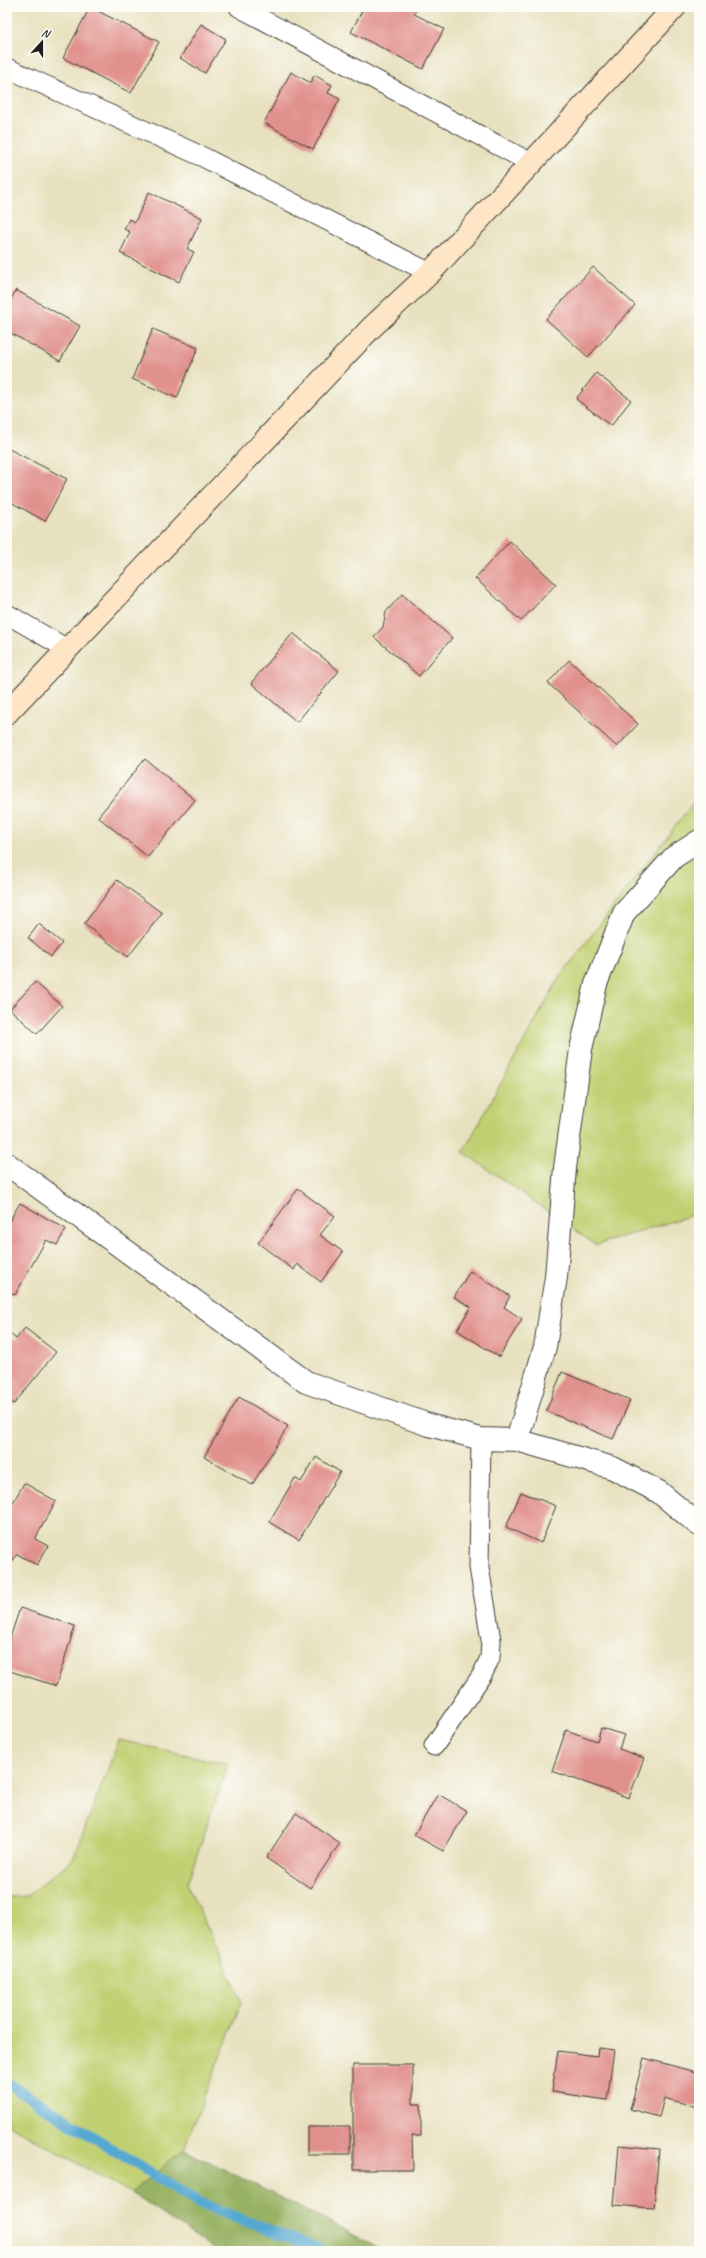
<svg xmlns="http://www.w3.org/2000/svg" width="706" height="2258" font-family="Caveat,sans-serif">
  <rect width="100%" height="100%" fill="#fdfcf7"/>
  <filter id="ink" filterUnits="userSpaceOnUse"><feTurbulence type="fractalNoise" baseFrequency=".025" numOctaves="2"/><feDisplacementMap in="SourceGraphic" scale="8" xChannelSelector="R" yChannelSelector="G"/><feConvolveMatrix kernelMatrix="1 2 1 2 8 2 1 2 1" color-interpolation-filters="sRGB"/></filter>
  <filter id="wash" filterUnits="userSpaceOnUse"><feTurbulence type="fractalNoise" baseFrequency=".012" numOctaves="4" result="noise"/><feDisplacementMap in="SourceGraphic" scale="16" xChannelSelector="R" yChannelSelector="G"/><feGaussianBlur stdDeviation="0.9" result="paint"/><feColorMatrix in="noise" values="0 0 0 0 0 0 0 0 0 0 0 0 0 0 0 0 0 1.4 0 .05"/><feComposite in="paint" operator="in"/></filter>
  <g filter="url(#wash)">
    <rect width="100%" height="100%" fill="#e8e1bf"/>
    <path fill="#c1d072" stroke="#6e7647" d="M699 795V1213L596 1245 463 1152 559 978Z
      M119 1740 228 1764 187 1884 242 2001 184 2149 131 2193 7 2124V1897L27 1896 73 1859Z"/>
    <path fill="#98b264" stroke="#5a6740" d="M184 2149 386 2251H217L131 2193Z"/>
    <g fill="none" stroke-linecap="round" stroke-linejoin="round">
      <path stroke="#55a8d1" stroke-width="11" d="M7 2083 199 2203 323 2251"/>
    </g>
    <g id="blocks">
      <path fill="#e1918d" d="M90 7 159 42 131 93 63 58Z
        M364 7H417L414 14 444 29 423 69 351 32Z
        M201 24 226 39 205 73 180 58Z
        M291 72 311 83 314 75 332 85 328 93 340 99 313 149 264 123Z
        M149 192 202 218 187 249 194 252 179 282 120 253 130 232 124 229 129 219 135 222Z
        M593 267 635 305 588 357 546 319Z
        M16 290 80 326 60 361 7 331V306Z
        M153 329 198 348 177 398 132 379Z
        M596 373 631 400 611 426 576 399Z
        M7 448 67 479 45 521 7 500Z
        M510 541 556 584 521 621 475 578Z
        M402 594 452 638 419 676 374 637 383 627 386 612Z
        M293 633 339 671 297 722 251 683Z
        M569 660 638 724 617 747 548 683Z
        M145 759 195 800 148 857 98 817Z
        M117 880 162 913 128 957 84 924Z
        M39 924 62 943 51 957 28 938Z
        M35 982 62 1006 37 1034 10 1009Z
        M298 1189 335 1216 320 1235 343 1252 321 1282 297 1264 294 1270 258 1243Z
        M20 1203 66 1229 57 1245 46 1240 15 1295 7 1290V1225Z
        M470 1271 510 1296 504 1307 522 1319 499 1357 457 1330 471 1307 454 1297Z
        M25 1328 56 1352 14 1404 7 1399V1331L16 1339Z
        M562 1372 630 1400 613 1439 546 1411Z
        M239 1397 288 1426 252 1485 204 1457Z
        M316 1457 340 1472 299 1540 269 1522 295 1478 301 1482Z
        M24 1483 56 1501 35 1539 48 1546 37 1565 17 1554 10 1565 7 1563V1513Z
        M521 1492 556 1506 541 1543 506 1527Z
        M20 1608 75 1626 56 1686 7 1670V1647Z
        M601 1728 624 1735 619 1749 644 1758 629 1798 552 1771 566 1730 597 1741Z
        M438 1794 467 1811 443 1851 414 1835Z
        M296 1813 340 1843 310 1888 266 1858Z
        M598 2048 614 2050 607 2100 552 2092 558 2051 597 2056Z
        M644 2058 699 2073V2100L697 2107 664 2098 659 2117 630 2109Z
        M353 2065H413V2104H421V2136H412L413 2170H353Z
        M307 2127H350V2154H307Z
        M619 2145 659 2149 654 2208 614 2205Z"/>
    </g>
  </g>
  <g filter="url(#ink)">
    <use href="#blocks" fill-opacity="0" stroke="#3b3a34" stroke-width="1"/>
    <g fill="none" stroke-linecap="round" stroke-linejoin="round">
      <g stroke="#3b3a34" stroke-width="21">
        <path id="lane" d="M239 7 531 163
          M7 68 201 156 430 273
          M7 614 67 649
          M434 1746 482 1675 490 1658 491 1640 479 1567 481 1439"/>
      </g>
      <g stroke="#3b3a34" stroke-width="24">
        <path id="street" d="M7 1164 306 1382 429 1425 481 1439 517 1440 613 1468 659 1492 699 1525
          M517 1440 545 1347 556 1277 565 1168 581 1049 596 984 624 913 674 857 699 841"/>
      </g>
      <g stroke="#3b3a34" stroke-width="24">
        <path id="secondary" d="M7 713 371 328 430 273 675 7"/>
      </g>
      <use href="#lane" stroke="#fff" stroke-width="19"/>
      <use href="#street" stroke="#fff" stroke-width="22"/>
      <use href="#secondary" stroke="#fde5c5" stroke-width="22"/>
    </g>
  </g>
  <rect width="706" height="2258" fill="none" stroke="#fdfcf7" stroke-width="24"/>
  <g transform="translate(42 42) rotate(21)" stroke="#fdfcf7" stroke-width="3" paint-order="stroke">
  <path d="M0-3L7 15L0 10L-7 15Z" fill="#1c1c1c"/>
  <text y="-6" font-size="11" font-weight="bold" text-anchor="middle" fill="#1c1c1c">N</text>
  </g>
</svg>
